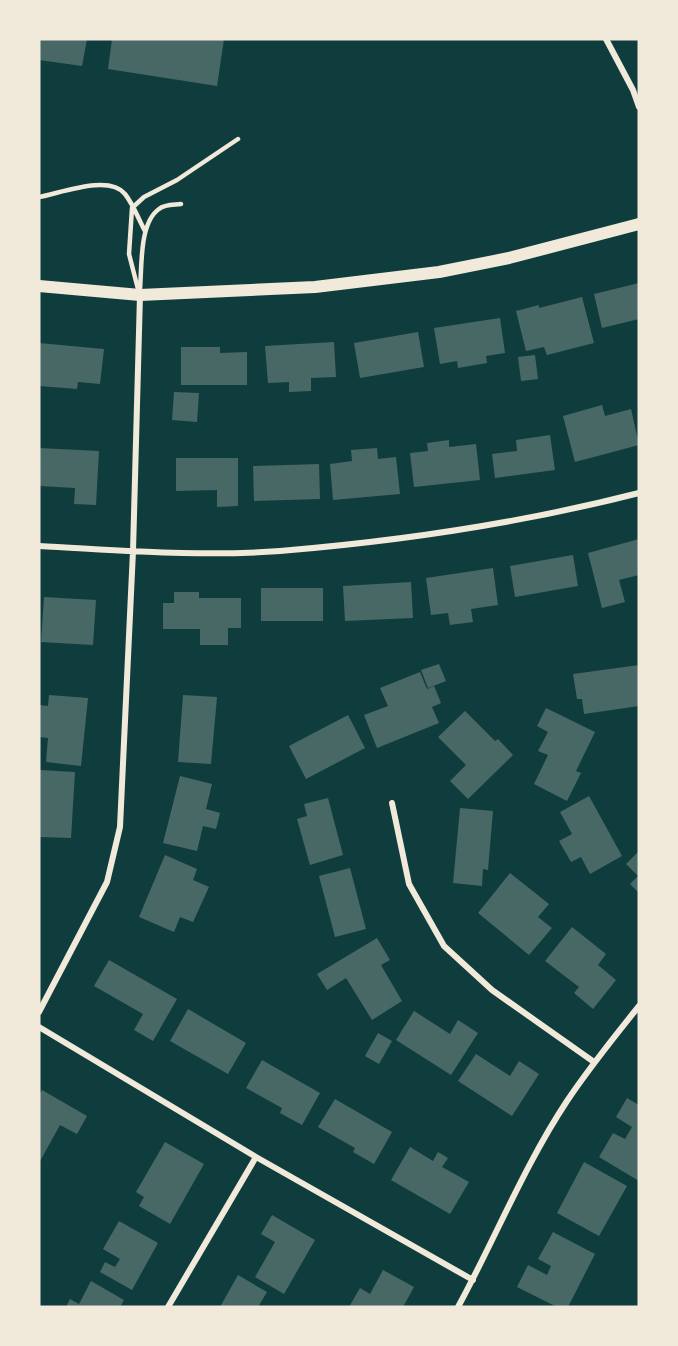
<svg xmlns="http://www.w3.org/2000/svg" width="678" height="1346" font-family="'Exo 2',sans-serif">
  <rect width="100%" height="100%" fill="#0f3d3e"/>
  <path fill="#486865" d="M39 39H87L82 66 39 60Z
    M112 39H224L217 86 108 69Z
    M639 283V319L602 328 594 294Z
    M582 297 594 343 547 355 544 347 526 351 516 311 539 305V308Z
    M500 318 505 353 486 356 487 363 458 368 457 361 440 364 434 328Z
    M418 332 424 367 360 378 354 343Z
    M334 342 336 377 311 378V391L289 392V382L268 383 265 346Z
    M39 343 104 349 100 384 78 382 77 389 39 386Z
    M181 347H220V353L247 352V385H181Z
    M535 355 538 379 521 381 518 357Z
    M174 392 199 393 197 422 172 420Z
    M602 405 605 416 631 409 639 445 575 462 563 416Z
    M550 435 555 470 495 478 492 454 517 451 516 440Z
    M449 440V447L476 444 480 480 414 487 410 453 428 451 427 443Z
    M39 448 99 451 96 505 74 504 75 488 39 486Z
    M377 448 378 459 396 457 400 494 333 500 330 464 352 461 351 450Z
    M176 458H238V506L217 507V490L176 491Z
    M319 464 320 499 254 501 253 466Z
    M639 539V575L619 580 625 602 602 608 588 553Z
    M573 555 578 586 515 597 510 566Z
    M493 568 498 605 471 609 473 622 450 625 448 613 431 615 426 578Z
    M411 582 413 618 345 621 343 586Z
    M261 588H323V621H261Z
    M174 592H199V598H241V628H228V645H200V629H163V603H174Z
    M44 597 96 600 93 645 41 642Z
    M439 664 446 681 428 688 421 670Z
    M639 665V706L584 714 582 699H577L573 674Z
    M420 672 427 689 434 686 441 703 432 707 439 723 377 748 364 715 388 706 380 688Z
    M49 695 88 698 81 766 46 762 48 738 39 737V705L48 706Z
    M183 695 217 697 211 764 178 762Z
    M546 708 595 732 576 771 581 773 567 801 534 784 548 755 538 751 548 732 537 726Z
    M465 711 495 741 498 739 513 755 468 799 450 781 466 765 438 737Z
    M348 715 365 748 306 779 289 746Z
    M40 770 75 772 71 838 39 837Z
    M180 776 212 784 206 809 220 813 216 829 203 826 197 851 163 843Z
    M589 796 622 856 590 874 581 857 571 862 559 841 572 834 560 812Z
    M328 798 343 855 310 865 297 819 307 816 304 804Z
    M460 808 493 811 488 870 483 869 482 886 453 883Z
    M639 851V893L630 884 638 876 626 864Z
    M165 855 197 869 193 880 209 887 193 922 180 917 174 932 139 917Z
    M350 868 366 929 335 937 319 876Z
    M510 873 549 904 538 917 552 928 529 955 478 913Z
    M572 927 606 954 598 965 616 980 593 1009 574 993 579 987 545 961Z
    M377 938 390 960 381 965 402 1001 372 1020 346 978 327 990 317 974Z
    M109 960 177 999 153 1041 134 1030 143 1014 94 986Z
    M188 1009 246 1043 228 1074 170 1041Z
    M414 1011 450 1034 458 1020 478 1033 451 1075 396 1040Z
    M378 1033 392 1041 379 1064 365 1056Z
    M476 1054 510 1076 519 1061 539 1074 512 1116 458 1081Z
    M262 1060 320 1093 302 1125 280 1113 282 1108 246 1088Z
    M42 1090 87 1116 77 1134 60 1125 39 1163V1095Z
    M627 1098 639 1105V1181L599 1157 613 1133 625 1139 632 1127 616 1117Z
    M335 1099 392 1132 374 1164 353 1152 355 1148 318 1127Z
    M165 1142 204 1164 170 1224 139 1206 144 1197 136 1192Z
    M410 1147 433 1161 438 1152 448 1158 442 1167 469 1182 450 1214 391 1180Z
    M584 1162 627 1186 599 1236 557 1213Z
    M272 1215 315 1240 284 1294 255 1277 275 1242 261 1234Z
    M119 1221 158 1243 132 1290 100 1272 105 1262 115 1267 120 1259 103 1249Z
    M553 1232 595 1254 568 1307H557L517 1287 528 1265 547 1275 551 1266 538 1259Z
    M383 1270 414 1287 403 1307H349L360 1288 370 1294Z
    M238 1275 267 1292 258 1307H220Z
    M91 1281 124 1300 120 1307H66L70 1299 79 1304Z"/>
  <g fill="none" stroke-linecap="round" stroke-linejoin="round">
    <path stroke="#f1e9da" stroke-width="4.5" d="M39 197C61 193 109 174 125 194 133 204 139 220 145 231
      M140 289C142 267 139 223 159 209 165 204 174 205 181 204
      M139 293 129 254 132 208 144 197 177 180 238 139"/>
    <path stroke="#f1e9da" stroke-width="6" d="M606 39 633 90 639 107
      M39 546C119 550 200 557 280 551 401 541 522 523 639 493
      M392 803 409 884 444 946 492 990 594 1062
      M39 1012 107 882 120 827 133 551 140 295
      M39 1027 256 1157 473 1280
      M168 1307 256 1157
      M458 1307C495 1239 524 1166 567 1101 589 1068 614 1037 639 1006"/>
    <path stroke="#f1e9da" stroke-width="12" d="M39 286 140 295 315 287 439 272 509 258 639 224"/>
  </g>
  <rect width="678" height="1346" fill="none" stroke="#f1e9da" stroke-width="81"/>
</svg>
